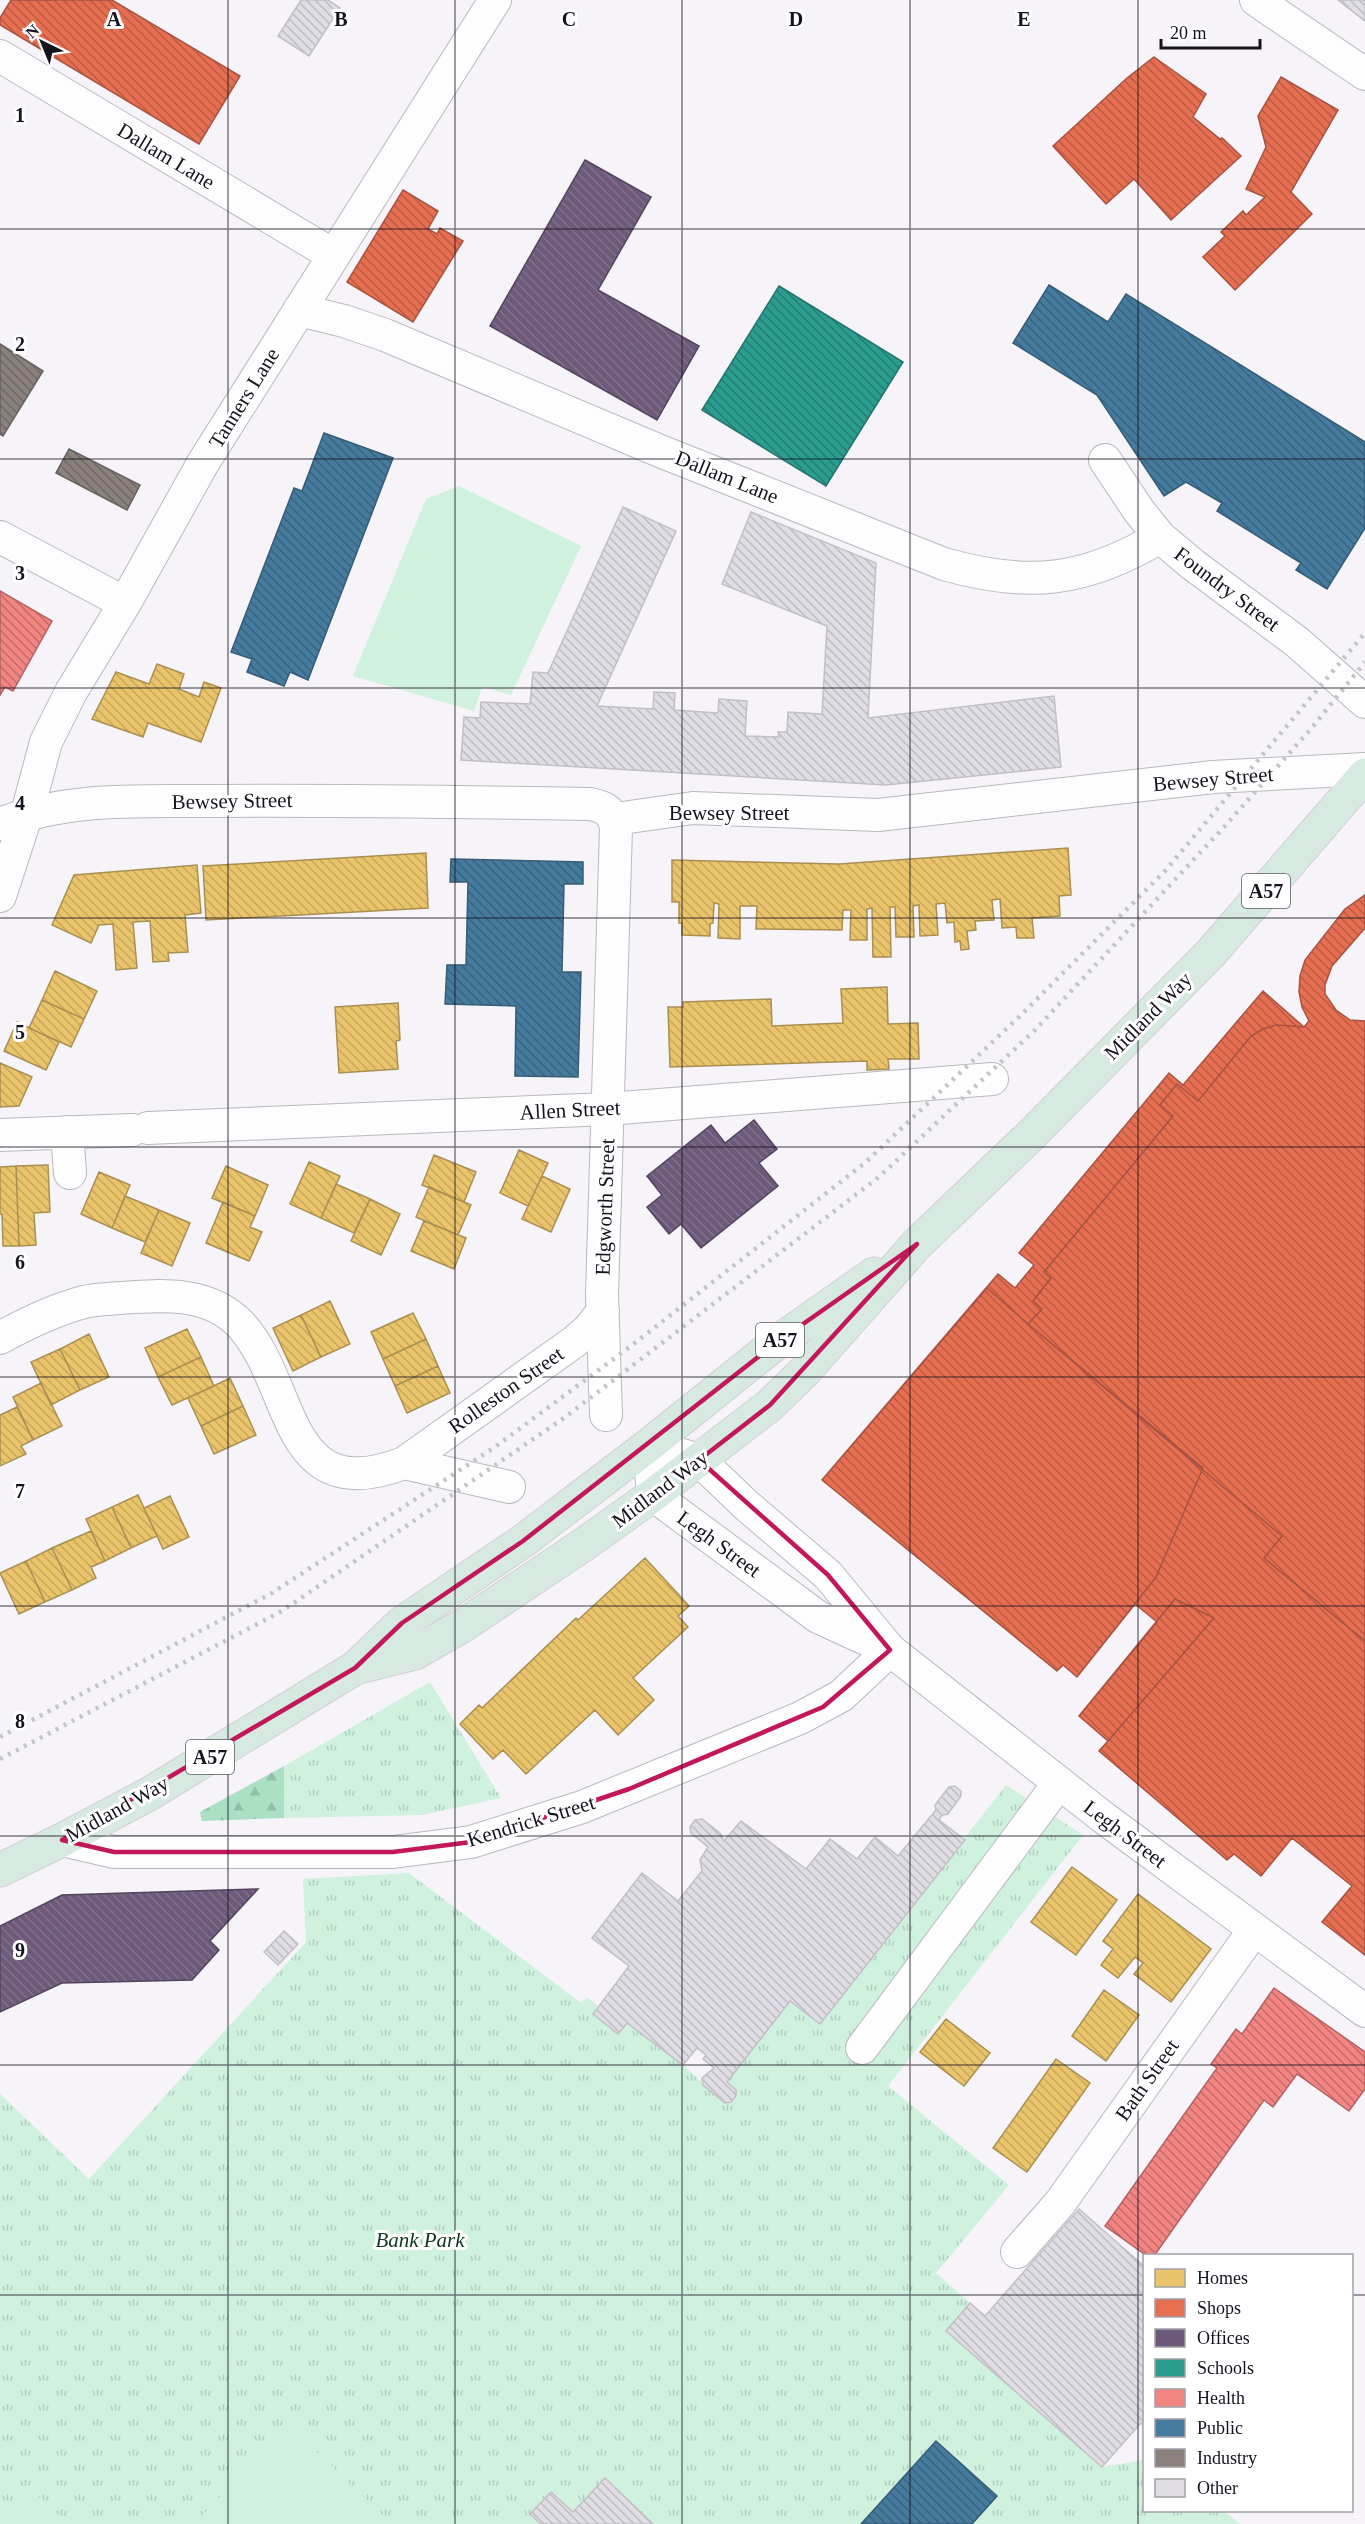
<svg xmlns="http://www.w3.org/2000/svg" width="1365" height="2524" font-family="Georgia,serif">
  <defs>
    <pattern id="grass-tufts" width="24" height="20" patternUnits="userSpaceOnUse" patternTransform="scale(1.5)"><rect width="24" height="20" fill="#cff1de"/><path d="M3 7l-1-3M5 7V3M7 7l1-3M15 17l-1-3M17 17v-4M19 17l1-3" fill="none" stroke="#b1cebe"/></pattern>
    <pattern id="forest-firs" width="22" height="20" patternUnits="userSpaceOnUse" patternTransform="scale(1.5)"><rect width="22" height="20" fill="#abe0c5"/><path d="M5 1l3.5 6h-7zM16 11l3.5 6h-7z" fill="#92bfa9"/></pattern>
    <pattern id="homes-back-hatch" width="6" height="6" patternUnits="userSpaceOnUse" patternTransform="scale(1.5)"><rect width="6" height="6" fill="#e9c46a"/><path d="M-1 5l2 2M0 0l6 6M5-1l2 2" fill="none" stroke="#c7a75b"/></pattern>
    <pattern id="shops-back-hatch" width="6" height="6" patternUnits="userSpaceOnUse" patternTransform="scale(1.5)"><rect width="6" height="6" fill="#e76f51"/><path d="M-1 5l2 2M0 0l6 6M5-1l2 2" fill="none" stroke="#ba5a43"/></pattern>
    <pattern id="offices-back-hatch" width="6" height="6" patternUnits="userSpaceOnUse" patternTransform="scale(1.5)"><rect width="6" height="6" fill="#6d597a"/><path d="M-1 5l2 2M0 0l6 6M5-1l2 2" fill="none" stroke="#80718a"/></pattern>
    <pattern id="schools-back-hatch" width="6" height="6" patternUnits="userSpaceOnUse" patternTransform="scale(1.5)"><rect width="6" height="6" fill="#2a9d8f"/><path d="M-1 5l2 2M0 0l6 6M5-1l2 2" fill="none" stroke="#237f74"/></pattern>
    <pattern id="health-back-hatch" width="6" height="6" patternUnits="userSpaceOnUse" patternTransform="scale(1.5)"><rect width="6" height="6" fill="#f28482"/><path d="M-1 5l2 2M0 0l6 6M5-1l2 2" fill="none" stroke="#c36b6a"/></pattern>
    <pattern id="public-back-hatch" width="6" height="6" patternUnits="userSpaceOnUse" patternTransform="scale(1.5)"><rect width="6" height="6" fill="#457b9d"/><path d="M-1 5l2 2M0 0l6 6M5-1l2 2" fill="none" stroke="#39637f"/></pattern>
    <pattern id="industry-back-hatch" width="6" height="6" patternUnits="userSpaceOnUse" patternTransform="scale(1.5)"><rect width="6" height="6" fill="#8a817c"/><path d="M-1 5l2 2M0 0l6 6M5-1l2 2" fill="none" stroke="#706865"/></pattern>
    <pattern id="building-back-hatch" width="6" height="6" patternUnits="userSpaceOnUse" patternTransform="scale(1.5)"><rect width="6" height="6" fill="#e0dde5"/><path d="M-1 5l2 2M0 0l6 6M5-1l2 2" fill="none" stroke="#bfbdc4"/></pattern>
  </defs>
  <rect width="100%" height="100%" fill="#f6f4f9"/>
  <path fill="url(#grass-tufts)" d="M430 1682 501 1798 422 1815 284 1818V1766Z
    M1006 1785 1083 1835 888 2086 1009 2185 936 2273 970 2303 946 2331 1102 2467 1144 2460V2510L1224 2511 1240 2524H0V2094L89 2179 306 1942 303 1879 409 1873 581 2003 587 1997 598 2006 593 2014 618 2034 627 2023 683 2065 725 2103 727 2082 790 2001 820 2024Z"/>
  <path fill="url(#forest-firs)" d="M284 1766V1818L202 1821 200 1812Z"/>
  <path fill="#cff1de" d="M459 486 581 546 511 695 482 687 474 711 353 676 426 499Z
    M289 2425 392 2524H194Z
    M32 2490 67 2523V2524H0Z"/>
  <path fill="url(#homes-back-hatch)" stroke="#aa8f53" stroke-width="1.5" d="M157 664 184 674 179 689 199 697 204 682 221 688 201 742 148 723 143 737 92 719 116 672 149 684Z
    M1068 848 1071 895 1059 896 1060 916 1032 918 1034 938H1017L1016 927 1002 928 1000 899 992 900 994 920 975 921 976 930 967 931 969 949 961 950 960 941 955 942 954 922 947 923 945 903 936 904 938 935 920 936 919 905 913 906 914 937H896L895 907H890L891 957H873L872 908 867 909V940H850L851 910H843L842 930 756 929 757 906H740V939L718 938 719 904 714 903 713 923 710 924V936L682 935V923H679V902H672V860L839 864Z
    M426 853 428 908 206 920 203 866Z
    M197 865 201 913 185 915 188 952 168 953 169 961 153 962 150 921 133 922 137 968 116 970 113 924 99 925 91 943 52 925 74 875Z
    M55 971 97 991 84 1019 42 1000Z
    M887 987 888 1024 918 1023 919 1059H888L889 1069 867 1070V1061L670 1067 668 1007H683V1002L771 999 772 1026 843 1023 841 989Z
    M42 1000 84 1019 71 1047 29 1028Z
    M398 1003 400 1040 396 1041 398 1069 339 1073 335 1007Z
    M17 1022 59 1042 46 1070 4 1051Z
    M0 1063 32 1077 19 1106 0 1107Z
    M519 1150 548 1163 528 1206 500 1193Z
    M434 1155 476 1172 464 1202 422 1185Z
    M309 1162 340 1176 321 1218 290 1204Z
    M48 1165 50 1212 34 1213 36 1245 19 1246 16 1166Z
    M16 1166 19 1246H3L2 1214H0V1167Z
    M226 1166 268 1185 255 1216 212 1198Z
    M99 1172 130 1185 112 1228 81 1214Z
    M542 1176 570 1189 551 1232 522 1219Z
    M336 1184 370 1199 354 1233 321 1218Z
    M429 1187 471 1205 458 1235 416 1217Z
    M125 1196 159 1210 145 1242 112 1228Z
    M370 1199 400 1214 381 1255 351 1241Z
    M223 1202 255 1216 250 1227 262 1232 249 1261 206 1243Z
    M159 1210 190 1223 172 1266 141 1253Z
    M424 1221 466 1238 454 1269 411 1251Z
    M330 1301 350 1344 321 1357 301 1315Z
    M413 1313 426 1339 383 1359 371 1332Z
    M301 1315 321 1357 293 1371 273 1328Z
    M187 1329 201 1357 158 1377 145 1348Z
    M89 1334 109 1377 80 1390 60 1349Z
    M426 1339 438 1366 395 1386 383 1359Z
    M60 1349 80 1390 51 1405 31 1362Z
    M201 1357 214 1386 172 1405 158 1377Z
    M438 1366 450 1393 407 1413 395 1386Z
    M230 1378 243 1406 201 1426 188 1398Z
    M41 1383 62 1426 33 1440 13 1397Z
    M243 1406 256 1435 214 1454 201 1426Z
    M17 1407 33 1440 21 1446 26 1454 0 1466V1415Z
    M138 1495 157 1536 131 1548 112 1507Z
    M170 1496 189 1537 163 1549 144 1508Z
    M112 1507 131 1548 105 1561 86 1519Z
    M91 1531 105 1561 91 1567 96 1578 72 1590 52 1548Z
    M52 1548 72 1590 45 1602 26 1561Z
    M645 1558 689 1606 678 1616 688 1627 633 1678 654 1700 618 1735 595 1710 526 1774 503 1750 493 1759 460 1724 479 1705 482 1708 576 1618 578 1620Z
    M26 1561 45 1602 19 1614 0 1573Z
    M1072 1867 1117 1900 1076 1955 1031 1922Z
    M1138 1894 1211 1949 1171 2002 1134 1974 1143 1963 1135 1957 1118 1978 1101 1965 1113 1949 1103 1941Z
    M1104 1990 1139 2015 1106 2061 1072 2036Z
    M946 2019 990 2053 964 2086 920 2052Z
    M1056 2059 1090 2083 1027 2172 993 2148Z"/>
  <path fill="url(#shops-back-hatch)" stroke="#a85342" stroke-width="1.5" d="M11 0H112L240 76 199 144 0 25V18Z
    M1154 57 1206 94 1193 117 1220 139 1222 138 1241 156 1171 220 1134 179 1106 204 1053 146 1127 78Z
    M1281 77 1338 110 1291 192 1312 214 1235 290 1203 257 1225 236 1221 232 1243 211 1246 215 1265 197 1246 189 1266 147 1258 116Z
    M403 190 438 211 428 229 437 234 440 228 463 241 413 322 347 282Z
    M1365 895V928L1332 966 1325 985V994L1336 1010 1350 1020 1365 1021V1641L1264 1558 1282 1536 1028 1324 1042 1309 1033 1301 1051 1278 1044 1272 1173 1116 1160 1105 1177 1084 1198 1101 1251 1036 1263 1029 1276 1025 1304 1027 1309 1021 1302 1007 1299 992 1300 976 1305 960 1345 909Z
    M1365 895V928L1332 966 1325 985V994L1336 1010 1350 1020 1365 1021V1955L1322 1922 1352 1886 1292 1838 1261 1876 1234 1854 1227 1860 1099 1751 1108 1741 1079 1716 1157 1622 1135 1604 1077 1677 1063 1665 1057 1671 822 1480 998 1274 1015 1288 1034 1265 1019 1253 1169 1073 1183 1085 1263 991 1304 1027 1309 1021 1302 1007 1299 992 1300 976 1305 960 1345 909Z
    M987 1288 1028 1324 1203 1468 1156 1577 1077 1677 1063 1665 1057 1671 822 1480Z
    M1175 1599 1214 1618 1108 1741 1079 1716Z"/>
  <path fill="url(#offices-back-hatch)" stroke="#53445e" stroke-width="1.5" d="M585 160 651 197 598 290 699 346 657 420 490 326Z
    M754 1120 777 1149 759 1163 778 1186 701 1248 681 1224 669 1234 647 1207 662 1195 647 1176 711 1125 725 1143Z
    M258 1889 210 1941 219 1950 192 1980 62 1983 0 2012V1926L62 1895Z"/>
  <path fill="url(#schools-back-hatch)" stroke="#24736d" stroke-width="1.5" d="M779 286 903 362 826 486 702 410Z"/>
  <path fill="url(#health-back-hatch)" stroke="#b06264" stroke-width="1.5" d="M0 591 52 621 13 691 5 687 0 695Z
    M1274 1988 1365 2052V2089L1349 2111 1297 2074 1273 2107 1264 2100 1154 2256H1147L1105 2226 1217 2068 1211 2064 1236 2029 1242 2034Z"/>
  <path fill="url(#public-back-hatch)" stroke="#375c77" stroke-width="1.5" d="M1049 285 1108 322 1126 294 1365 442V528L1327 589 1296 570 1301 563 1217 511 1222 503 1186 482 1164 496 1097 395 1013 343Z
    M324 433 393 458 308 680 290 672 284 686 247 672 252 659 231 652 294 488 302 491Z
    M451 859 583 862V884H564L562 972H581L578 1077 515 1076 516 1006 445 1004 447 965H466L468 882H450Z
    M936 2441 997 2496 972 2524H861Z"/>
  <path fill="url(#industry-back-hatch)" stroke="#676060" stroke-width="1.5" d="M0 344 43 371 3 436 0 434Z
    M69 449 140 485 127 510 56 473Z"/>
  <path fill="url(#building-back-hatch)" stroke="#c2bfc7" stroke-width="1.5" d="M301 0H328L340 8 309 56 278 36Z
    M1338 0H1365V21Z
    M623 507 676 531 597 706 653 709 654 692 675 693 674 710 718 713 719 699 747 701 745 736 779 737 778 732H787L788 712 822 714 827 626 722 584 751 512 876 563 868 718 1054 696 1061 767 886 785 461 760 464 717 480 718 481 702 530 704 533 672 548 673Z
    M955 1786 961 1791V1796L948 1814 942 1815 939 1820 965 1840 820 2024 790 2001 727 2082 736 2090V2096L731 2102 725 2103 703 2085 702 2078 714 2068 703 2059 706 2055 697 2048 683 2065 627 2023 618 2034 593 2014 629 1966 592 1938 642 1873 678 1901 702 1871 700 1860 708 1847 691 1833 690 1827 695 1820 702 1819 720 1833 724 1841 741 1821 806 1869 830 1839 857 1859 875 1837 898 1856 936 1810 935 1805 949 1787Z
    M284 1931 298 1944 278 1965 264 1952Z
    M1079 2209 1144 2266V2426L1141 2423 1102 2467 946 2331 970 2303 985 2316Z
    M605 2478 653 2524H541L530 2514 551 2492 573 2512Z"/>
  <g fill="none" stroke-linecap="round" stroke-linejoin="round">
    <g stroke="#bab8bf" stroke-width="34">
      <path id="minor" d="M1256 0 1365 74
        M0 56 333 255
        M299 310 344 321 385 335 660 451 944 564C1028 588 1085 582 1160 537
        M1105 460 1139 511 1160 537 1192 564 1297 642 1365 702
        M0 537 125 603
        M615 819 693 808 878 815 1213 777 1365 769
        M0 824C69 796 143 802 216 801 341 800 465 802 590 804 606 807 613 812 616 828L602 1295 606 1415
        M0 896 27 813 46 742 71 692 125 603 203 463 495 0
        M148 1128 608 1109 992 1079
        M67 1132 70 1173
        M0 1135 132 1130
        M0 1338C27 1323 54 1310 84 1302 96 1299 109 1299 120 1298 162 1295 209 1291 241 1325 296 1385 282 1510 404 1463L574 1342 589 1329 603 1311
        M404 1463 509 1487
        M890 1650 818 1617 653 1495 649 1445 699 1460 746 1505 828 1575 890 1650 1104 1818 1365 2011
        M62 1840 114 1852H393L471 1842 582 1807 800 1718 841 1696 890 1650
        M862 2048 1059 1783
        M1017 2252 1060 2203 1254 1930"/>
    </g>
    <g stroke="#d2d0d4" stroke-width="35">
      <path id="highway" d="M355 1668 415 1653 462 1626 583 1545 653 1495 770 1405 805 1371 917 1244 1030 1136 1210 954 1365 775
        M0 1870 62 1840 149 1794 355 1668 402 1623 523 1541 649 1445 776 1343 874 1274"/>
    </g>
    <use href="#minor" stroke="#fefdfe" stroke-width="32"/>
    <use href="#highway" stroke="#d7eae1" stroke-width="33"/>
    <path stroke="#c5c4c6" stroke-width="4.5" stroke-dasharray="3 6" stroke-linecap="butt" d="M0 1737 272 1593 495 1447 631 1346 866 1162 1021 1015 1165 871 1365 633
      M0 1759 282 1611 564 1418 879 1177 1035 1030 1224 827 1310 730 1365 662"/>
  </g>
  <path fill="none" stroke="#c2185b" stroke-width="4.5" stroke-linejoin="round" d="M917 1244 770 1405 699 1460 828 1575 890 1650 823 1707 629 1789 471 1842 393 1852H114L62 1840 355 1668 402 1623 523 1541 776 1343Z"/>
  <path fill="none" stroke="#16121e" stroke-width="1.5" stroke-opacity="0.55" d="M228 0V2524M455 0V2524M682 0V2524M910 0V2524M1138 0V2524M0 229H1365M0 459H1365M0 688H1365M0 918H1365M0 1147H1365M0 1377H1365M0 1606H1365M0 1836H1365M0 2065H1365M0 2295H1144M1352 2295H1365"/>
  <g text-anchor="middle" stroke-width="6" stroke-linejoin="round" paint-order="stroke">
    <g fill="#fff" stroke="#5c5962" stroke-width="1.5">
      <rect x="1242" y="874" width="48" height="34" rx="4.5"/>
      <rect x="756" y="1323" width="48" height="34" rx="4.5"/>
      <rect x="186" y="1740" width="48" height="34" rx="4.5"/>
    </g>
    <g font-size="20" font-weight="bold" fill="#16121e">
      <text x="1266" y="898">A57</text>
      <text x="780" y="1347">A57</text>
      <text x="210" y="1764">A57</text>
    </g>
    <g font-size="21" fill="#16121e" stroke="#fff">
      <text transform="translate(166 156) rotate(31)" y="7">Dallam Lane</text>
      <text transform="translate(244 398) rotate(-58)" y="7">Tanners Lane</text>
      <text transform="translate(727 477) rotate(22)" y="7">Dallam Lane</text>
      <text transform="translate(1227 589) rotate(37)" y="7">Foundry Street</text>
      <text transform="translate(1213 779) rotate(-5)" y="7">Bewsey Street</text>
      <text transform="translate(232 801) rotate(-1)" y="7">Bewsey Street</text>
      <text x="729" y="820">Bewsey Street</text>
      <text transform="translate(1148 1016) rotate(-45)" y="7">Midland Way</text>
      <text transform="translate(570 1110) rotate(-3)" y="7">Allen Street</text>
      <text transform="translate(605 1207) rotate(-88)" y="7">Edgworth Street</text>
      <text transform="translate(506 1390) rotate(-35)" y="7">Rolleston Street</text>
      <text transform="translate(660 1489) rotate(-37)" y="7">Midland Way</text>
      <text transform="translate(719 1544) rotate(36)" y="7">Legh Street</text>
      <text transform="translate(117 1809) rotate(-29)" y="7">Midland Way</text>
      <text transform="translate(531 1821) rotate(-17)" y="7">Kendrick Street</text>
      <text transform="translate(1125 1834) rotate(37)" y="7">Legh Street</text>
      <text transform="translate(1147 2080) rotate(-55)" y="7">Bath Street</text>
    </g>
    <g font-size="21" font-style="italic" fill="#0c3722" stroke="#fff">
      <text x="420" y="2247">Bank Park</text>
    </g>
  </g>
  <g font-size="20" text-anchor="middle" font-weight="bold" fill="#16121e" stroke="#fff" stroke-width="6" stroke-linejoin="round" paint-order="stroke">
    <text x="114" y="26">A</text>
    <text x="341" y="26">B</text>
    <text x="569" y="26">C</text>
    <text x="796" y="26">D</text>
    <text x="1024" y="26">E</text>
    <text x="20" y="122">1</text>
    <text x="20" y="351">2</text>
    <text x="20" y="580">3</text>
    <text x="20" y="810">4</text>
    <text x="20" y="1039">5</text>
    <text x="20" y="1269">6</text>
    <text x="20" y="1498">7</text>
    <text x="20" y="1728">8</text>
    <text x="20" y="1957">9</text>
  </g>
  <rect x="1143" y="2254" width="210" height="258" fill="#ffffff" stroke="#a2a0a5" stroke-width="1.5"/>
  <rect x="1155" y="2269" width="30" height="18" fill="#e9c46a" stroke="#a2a0a5" stroke-width="1.5"/>
  <text x="1197" y="2284" font-size="18" fill="#16121e">Homes</text>
  <rect x="1155" y="2299" width="30" height="18" fill="#e76f51" stroke="#a2a0a5" stroke-width="1.5"/>
  <text x="1197" y="2314" font-size="18" fill="#16121e">Shops</text>
  <rect x="1155" y="2329" width="30" height="18" fill="#6d597a" stroke="#a2a0a5" stroke-width="1.5"/>
  <text x="1197" y="2344" font-size="18" fill="#16121e">Offices</text>
  <rect x="1155" y="2359" width="30" height="18" fill="#2a9d8f" stroke="#a2a0a5" stroke-width="1.5"/>
  <text x="1197" y="2374" font-size="18" fill="#16121e">Schools</text>
  <rect x="1155" y="2389" width="30" height="18" fill="#f28482" stroke="#a2a0a5" stroke-width="1.5"/>
  <text x="1197" y="2404" font-size="18" fill="#16121e">Health</text>
  <rect x="1155" y="2419" width="30" height="18" fill="#457b9d" stroke="#a2a0a5" stroke-width="1.5"/>
  <text x="1197" y="2434" font-size="18" fill="#16121e">Public</text>
  <rect x="1155" y="2449" width="30" height="18" fill="#8a817c" stroke="#a2a0a5" stroke-width="1.5"/>
  <text x="1197" y="2464" font-size="18" fill="#16121e">Industry</text>
  <rect x="1155" y="2479" width="30" height="18" fill="#e0dde5" stroke="#a2a0a5" stroke-width="1.5"/>
  <text x="1197" y="2494" font-size="18" fill="#16121e">Other</text>
  <g transform="translate(42 42) rotate(317)" stroke="#ffffff" stroke-width="4.5" paint-order="stroke">
  <path d="M0-4.5L10 22L0 15L-10 22Z" fill="#16121e"/>
  <text y="-9" font-size="16" font-weight="bold" text-anchor="middle" fill="#16121e">N</text>
  </g>
  <path d="M1161 39v9h99v-9" fill="none" stroke="#16121e" stroke-width="3"/>
  <text x="1170" y="39" font-size="18" fill="#16121e" stroke="#ffffff" stroke-width="4.5" paint-order="stroke">20 m</text>
</svg>
